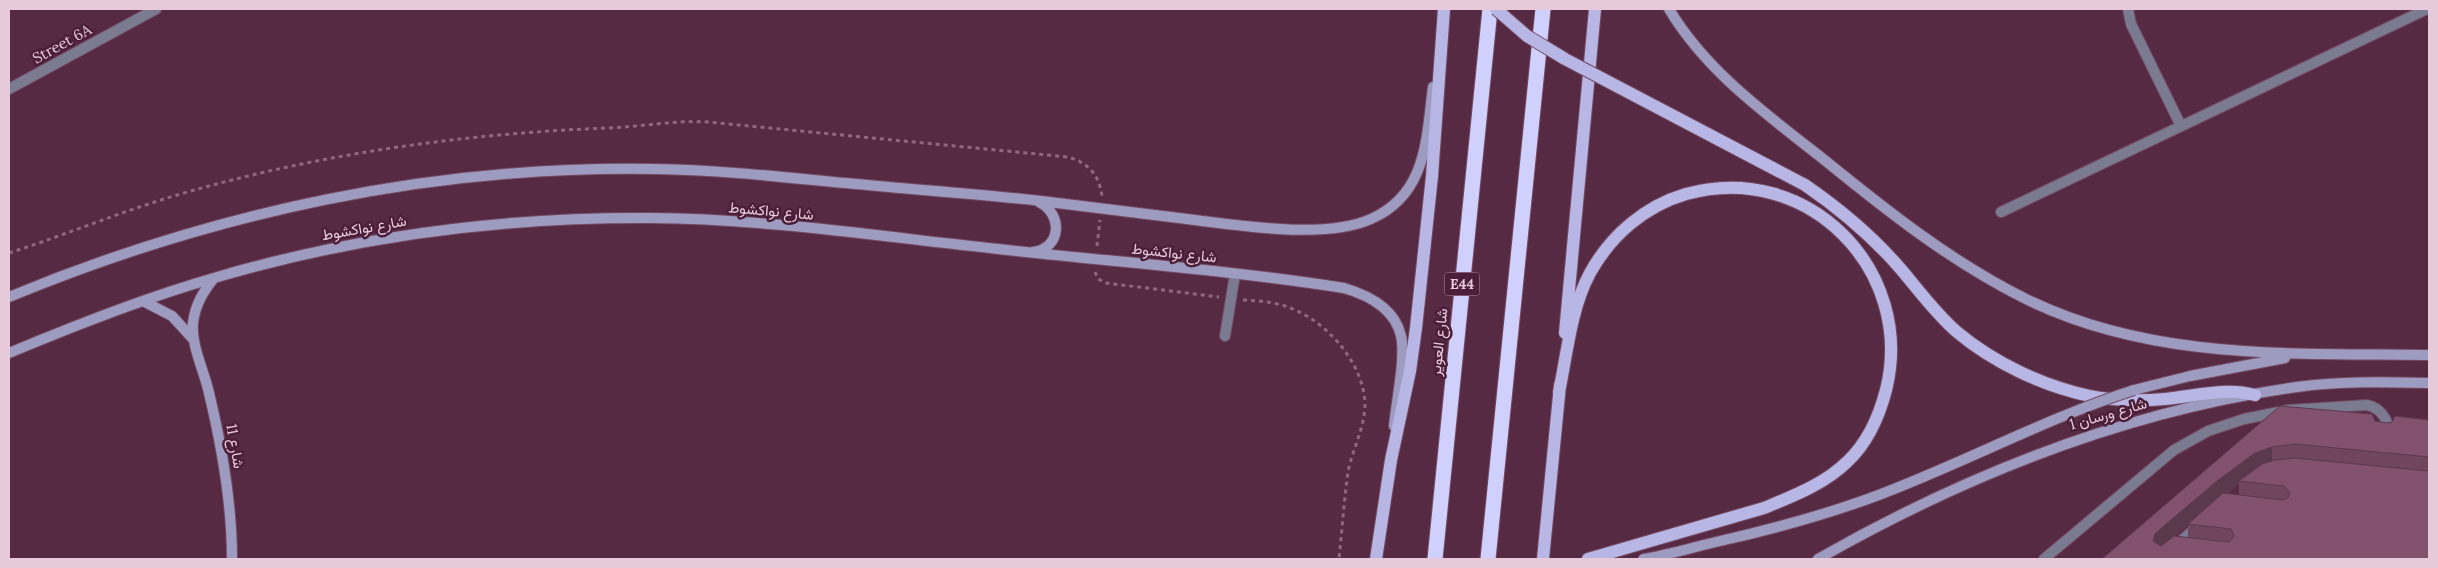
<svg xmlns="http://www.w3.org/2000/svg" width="2438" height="568" font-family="Lora,Vazirmatn,serif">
  <rect width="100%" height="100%" fill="#572a44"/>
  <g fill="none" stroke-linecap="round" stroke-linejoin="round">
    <g stroke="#744a62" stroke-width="12">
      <path id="lane" d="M2128 9 2131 24 2181 126
        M2001 212 2427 9
        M1225 336 1235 274
        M2044 559 2174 450 2208 431 2244 419 2289 410 2367 405C2381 408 2390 421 2388 435
        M2160 559 2197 527"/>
    </g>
    <g stroke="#744a62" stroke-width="12">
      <path id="street" d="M9 89 156 9"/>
    </g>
    <g stroke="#744a62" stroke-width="12">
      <path id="secondary" d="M1669 9C1706 71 1766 114 1822 158 1886 210 1950 261 2024 298 2150 361 2293 353 2429 355
        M1033 252C1062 248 1063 214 1039 202
        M214 278C203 292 195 305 193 323 191 346 204 370 209 393 222 447 232 503 232 559
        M9 297C214 212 433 165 656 169 723 170 790 178 856 184 918 190 980 194 1041 201 1090 207 1138 213 1187 219 1237 225 1324 240 1371 219 1427 194 1426 140 1433 87
        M143 301 172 316 194 340
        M9 353C76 325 144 298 214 278 356 236 504 217 652 218 767 219 884 237 998 249 1114 262 1230 270 1344 288 1368 295 1395 309 1401 336 1406 357 1396 403 1394 426
        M2134 390 2190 376 2285 358
        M1818 559C1967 474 2126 411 2297 387 2340 381 2385 382 2429 383"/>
    </g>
    <g stroke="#744a62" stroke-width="14">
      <path id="primary" d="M1805 185C1840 209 1871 235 1899 267 1918 289 1935 313 1957 332 1994 363 2043 386 2090 396 2115 401 2140 401 2165 399 2196 396 2224 387 2255 395
        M1565 333 1595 9
        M1559 392C1567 354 1571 308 1590 273 1611 235 1645 206 1686 194 1807 160 1916 270 1886 390 1879 417 1868 442 1848 461 1825 484 1793 496 1764 508L1588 559
        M1376 559 1391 460 1410 371 1416 328 1432 176 1444 9
        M1543 559 1560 385"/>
    </g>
    <g stroke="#744a62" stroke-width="17">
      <path id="highway" d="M1435 559 1490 9
        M1488 559 1543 9"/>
    </g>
    <path stroke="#8f687e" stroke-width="3" stroke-dasharray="4 4" stroke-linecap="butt" d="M1097 246 1100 220
      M9 253C65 235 120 212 177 195 317 154 460 134 606 128 641 127 673 120 708 122L1068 157C1089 163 1099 175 1102 196
      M1095 272 1098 279 1106 283 1219 297
      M1243 300C1261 301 1278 302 1295 310 1330 325 1365 366 1365 406 1364 430 1352 450 1348 472 1344 501 1342 530 1339 559"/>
    <use href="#lane" stroke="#7a7a90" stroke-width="10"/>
    <use href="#street" stroke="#7a7a90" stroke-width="10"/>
    <use href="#secondary" stroke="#9d9cc0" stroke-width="10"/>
    <use href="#primary" stroke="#b7b6e4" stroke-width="12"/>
    <use href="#highway" stroke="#d0d0fc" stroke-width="15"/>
    <g stroke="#744a62" stroke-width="12" stroke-linecap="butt">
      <path id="secondary-bridge" d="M1643 559C1668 555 1694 547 1720 541 1773 529 1825 515 1876 496 1964 463 2044 419 2134 390"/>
    </g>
    <g stroke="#744a62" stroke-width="14" stroke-linecap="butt">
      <path id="primary-bridge" d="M1496 9 1527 36 1565 59 1805 185"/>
    </g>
    <use href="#secondary-bridge" stroke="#9d9cc0" stroke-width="10"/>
    <use href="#primary-bridge" stroke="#b7b6e4" stroke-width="12"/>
  </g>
  <path fill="#70465e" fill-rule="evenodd" d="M2280 406 2387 423 2429 420V559H2102ZM2239 484V495L2226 494ZM2188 525V538L2174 537Z"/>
  <path fill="#5b394c" d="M2272 447V466L2239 481V484L2217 500 2188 524V525L2165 545 2155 554 2153 541 2155 534 2165 525 2217 481 2255 453Z"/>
  <path fill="#82516d" stroke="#5b394c" d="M2280 406 2372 414 2375 421 2387 423 2392 422 2395 416 2429 420V457L2295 444 2272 447 2255 453 2217 481 2165 525 2155 534 2153 541 2161 546 2174 536 2229 542 2234 536 2231 529 2188 524 2223 493 2283 500 2288 498 2290 493 2284 486 2239 481 2262 464 2275 460 2294 458 2429 471V559H2102Z"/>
  <g text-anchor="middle" stroke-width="5" stroke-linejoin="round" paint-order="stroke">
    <rect fill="#4b1f3a" stroke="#b897a9" stroke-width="1" x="1444.5" y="272.5" width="35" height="23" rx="4"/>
    <g font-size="14" font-weight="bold" fill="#e7cad9">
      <text x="1462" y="289">E44</text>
    </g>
    <g font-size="15" fill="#e7cad9" stroke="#4b1f3a">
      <text transform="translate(62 44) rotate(-29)" y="5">Street 6A</text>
      <text transform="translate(771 211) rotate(5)" y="5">شارع نواكشوط</text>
      <text transform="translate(364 228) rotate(-10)" y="5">شارع نواكشوط</text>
      <text transform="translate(1174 253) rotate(6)" y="5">شارع نواكشوط</text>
      <text transform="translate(1439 342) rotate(-84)" y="5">شارع العوير</text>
      <text transform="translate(2108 414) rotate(-16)" y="5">شارع ورسان 1</text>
      <text transform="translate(235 446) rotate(80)" y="5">شارع 11</text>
    </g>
  </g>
  <rect width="2438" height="568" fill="none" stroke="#e7cad9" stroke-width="20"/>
</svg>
